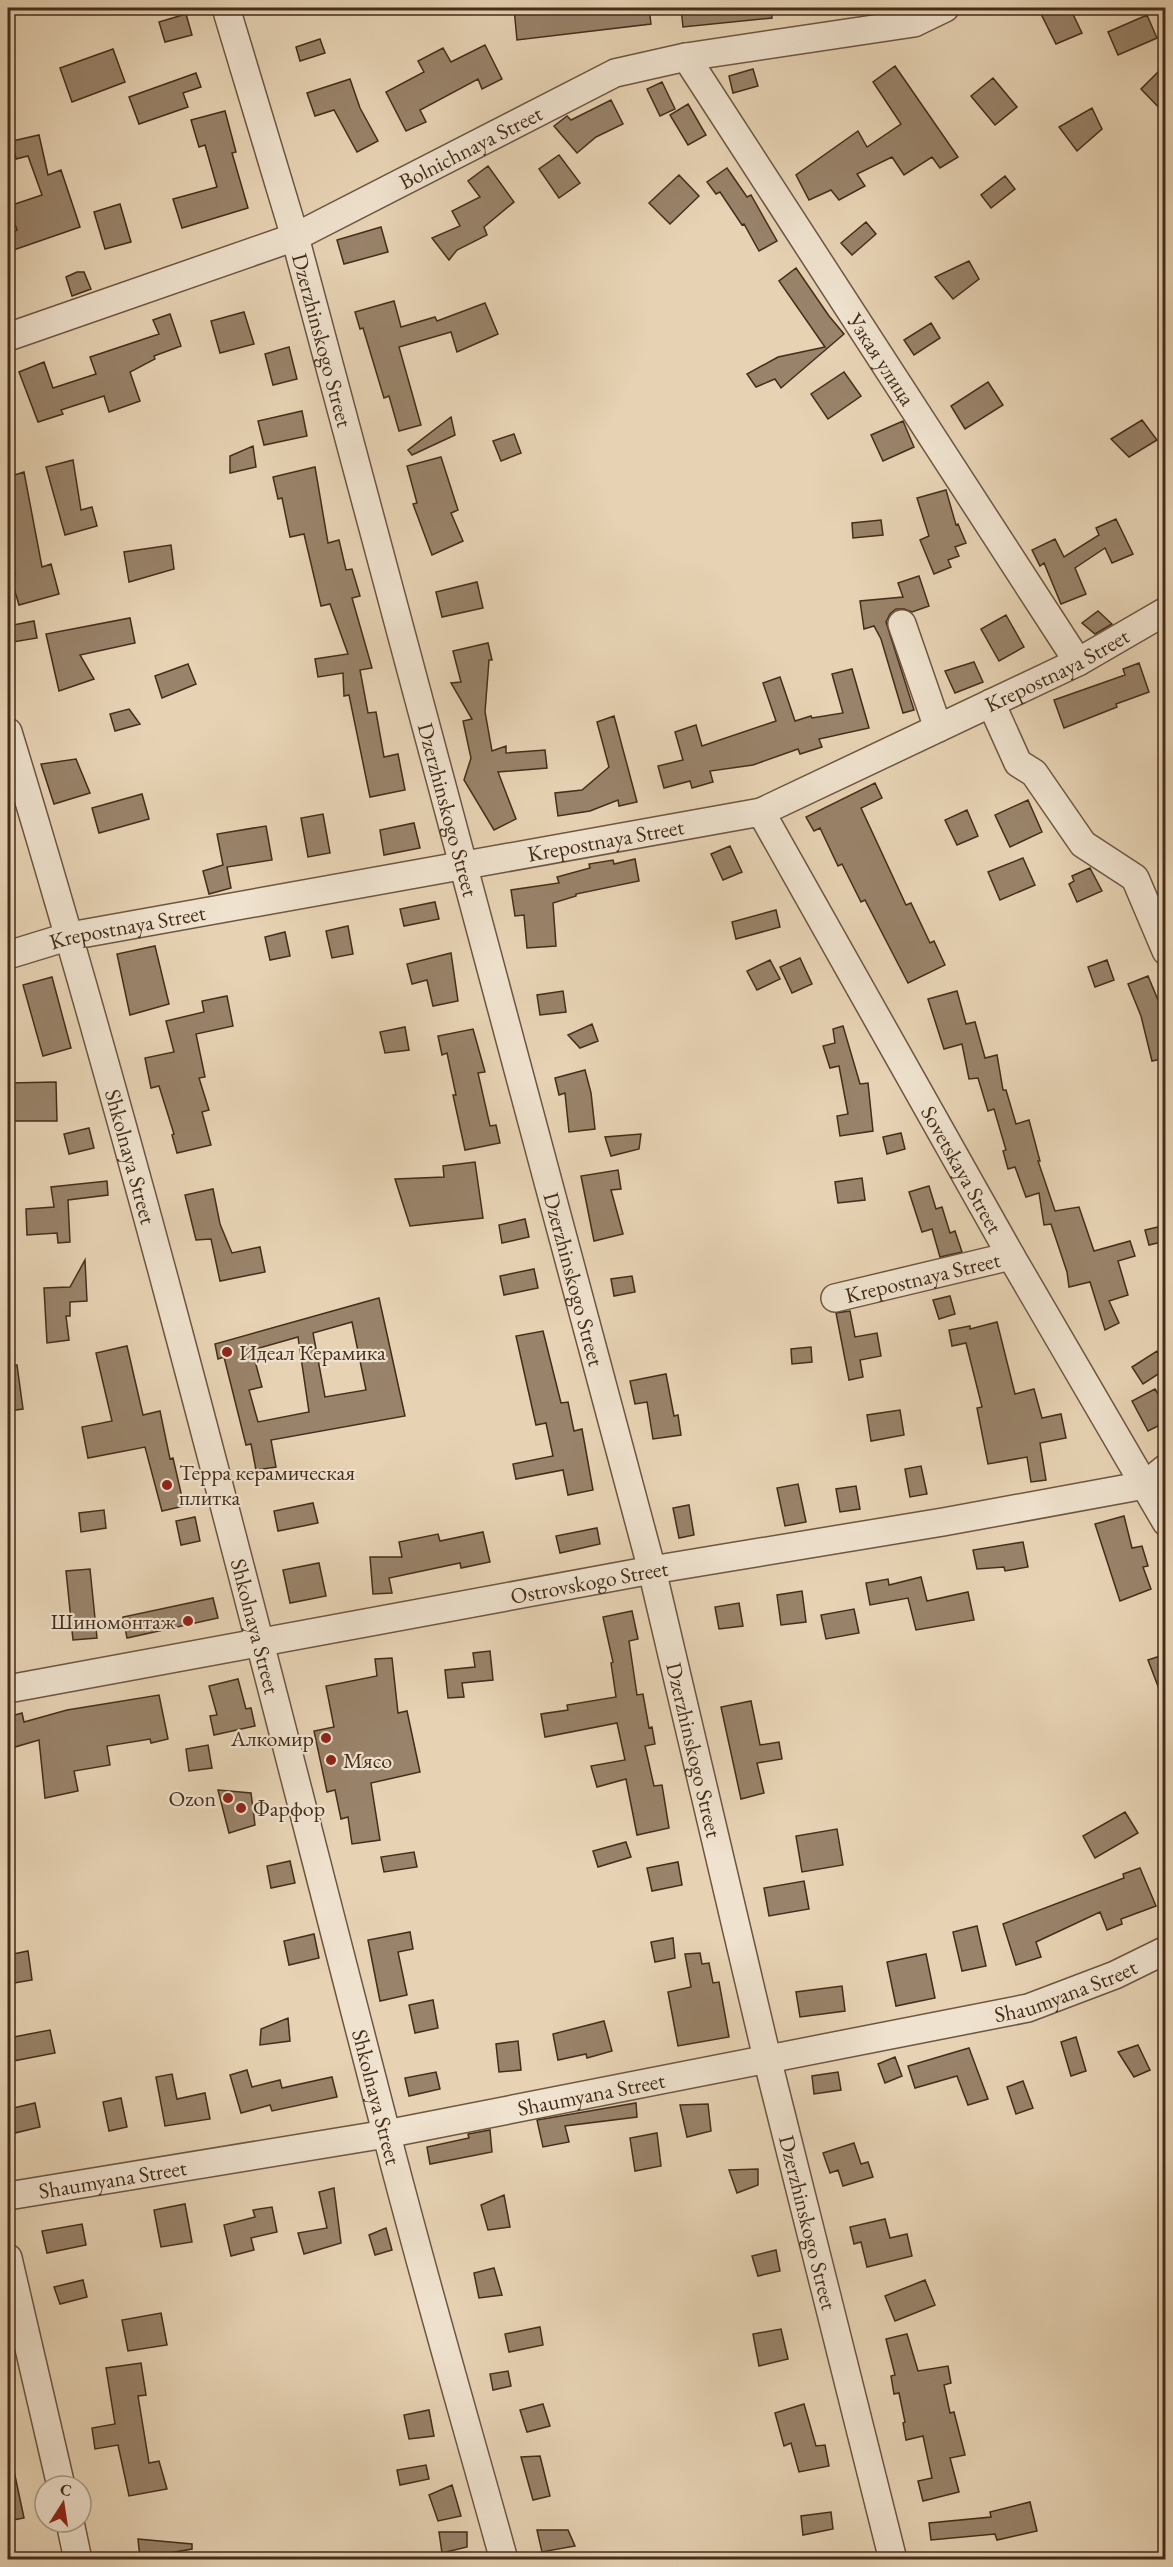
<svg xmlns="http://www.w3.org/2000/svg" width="1173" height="2567" font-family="'EB Garamond',serif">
  <rect width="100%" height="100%" fill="#e7d3b4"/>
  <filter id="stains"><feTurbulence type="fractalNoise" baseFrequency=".00333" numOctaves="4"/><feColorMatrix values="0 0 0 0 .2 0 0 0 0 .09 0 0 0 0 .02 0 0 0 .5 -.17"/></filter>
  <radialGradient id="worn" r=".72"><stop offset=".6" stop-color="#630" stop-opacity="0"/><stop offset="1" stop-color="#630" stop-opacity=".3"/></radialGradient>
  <path fill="#99836a" stroke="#442d1a" stroke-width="1.5" fill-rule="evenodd" d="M514 8H649L651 24 517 40Z
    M681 8H771L772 18 683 27Z
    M1038 8H1070L1082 33 1056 44Z
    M186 14 192 35 165 42 159 22Z
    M1147 15 1157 38 1118 55 1108 32Z
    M320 39 325 53 300 61 296 47Z
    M485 45 502 79 482 89 478 79 420 110 426 122 406 131 386 92 424 72 418 61 443 48 451 62Z
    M113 49 125 82 72 102 60 68Z
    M1166 64V115L1141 89Z
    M895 66 958 157 940 168 932 157 904 175 892 157 857 174 865 186 839 200 831 190 809 200 796 175 858 131 867 147 901 124 873 82Z
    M753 69 758 86 733 93 729 76Z
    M196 73 201 87 183 93 188 107 139 124 129 97Z
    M993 78 1017 107 995 125 971 96Z
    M350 79 360 108 378 141 357 152 334 110 315 116 307 93Z
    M662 82 675 109 660 116 647 89Z
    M611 100 623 124 596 137 577 153 554 126 567 116 571 120Z
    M688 104 706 135 688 145 670 115Z
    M1092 108 1102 129 1077 151 1059 127Z
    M225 111 236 152 232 153 248 208 182 228 173 199 217 187 205 145 199 147 191 120Z
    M39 135 48 175 61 170 80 227 8 252V234L17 230 9 206 42 195 28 156 16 159 12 141Z
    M559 155 580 183 559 198 539 169Z
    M488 166 514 202 484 227 487 235 457 250 449 260 432 238 460 226 452 211 480 197 468 181Z
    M727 168 747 197 751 195 777 241 759 251 744 224 742 225 720 192 716 194 707 182Z
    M679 175 699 196 670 224 649 203Z
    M1005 176 1015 189 991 208 981 195Z
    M120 204 131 242 105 249 94 212Z
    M866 222 876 234 852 255 841 243Z
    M381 227 388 252 344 264 337 240Z
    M969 261 979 279 953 299 935 277Z
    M796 268 829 316 844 334 781 388 775 379 756 387 747 374 778 357 825 347 779 281Z
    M77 272H84L91 289 72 296 66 277Z
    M394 301 401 327 435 317 437 321 485 303 498 334 457 352 451 332 399 347 421 425 399 431 389 396 384 398 363 328 360 329 355 312Z
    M244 312 254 344 220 353 211 321Z
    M170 314 181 346 154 356 155 359 130 372 140 401 109 412 104 396 61 410 63 414 38 422 19 372 44 362 53 388 96 374 90 357 159 334 153 320Z
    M931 323 940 338 914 355 904 340Z
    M289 347 297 379 273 385 265 354Z
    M844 372 861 396 828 419 811 394Z
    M988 382 1003 405 965 429 951 406Z
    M302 411 307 436 264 445 258 421Z
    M451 417 455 435 412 455 408 450Z
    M1142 420 1157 440 1129 457 1111 439Z
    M903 421 914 447 883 461 871 435Z
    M514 434 521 453 501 461 493 441Z
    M253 446 256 467 230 473V456Z
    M441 457 458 510 451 513 463 541 432 555 413 504 417 503 407 466Z
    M73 460 81 510 92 507 97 526 65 535 46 467Z
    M315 467 328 543 339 540 346 570 352 569 360 596 352 598 372 668 360 670 368 713 376 712 384 757 398 754 405 790 370 797 349 695 344 696 343 673 318 677 315 659 348 654 330 604 321 606 304 534 290 537 282 498 278 499 273 477Z
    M24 472 42 567 51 564 59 594 19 605 10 575 15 574 8 536V477Z
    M946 490 956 525 958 524 966 543 955 547 959 556 948 560 951 567 934 574 920 540 929 536 917 498Z
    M1116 519 1133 554 1112 563 1105 548 1075 568 1086 594 1061 604 1044 563 1040 566 1032 550 1055 539 1064 557 1099 535 1096 528Z
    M881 520 883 535 853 538 852 523Z
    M171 545 174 569 129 582 124 552Z
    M919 576 929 606 912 612 904 609H896L890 614 886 622 914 710 903 713 881 639 874 626 864 629 860 601 903 597 898 583Z
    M477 582 483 608 442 617 436 592Z
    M1098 611 1112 624 1095 634 1082 623Z
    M1006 615 1024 647 999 661 981 629Z
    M130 618 135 643 80 655 94 679 59 691 46 634Z
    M34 621 37 638 13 642 8 626Z
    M488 643 492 660H489L485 712 492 751 506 746V753L545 750 547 768 498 772 516 819 494 830 464 780 471 758 463 721 472 719 451 683 461 682 453 651Z
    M974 662 983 682 955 693 945 671Z
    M1139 663 1149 692 1116 704 1117 707 1064 728 1054 700 1125 675 1123 669Z
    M188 664 196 684 162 698 155 676Z
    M852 669 869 728 819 739 822 747 800 754 798 749 753 765 710 771 713 782 692 788 690 781 664 788 658 766 683 760 675 732 696 725 702 746 776 721 763 683 780 677 795 721 811 716 812 718 843 713 832 674Z
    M129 709 140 724 115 731 110 714Z
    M614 716 637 802 619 806 618 800 590 811 558 816 555 793 582 790 609 767 597 722Z
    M76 759 90 793 54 804 41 764Z
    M875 783 882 798 861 808 906 905 911 903 930 943 934 941 945 965 908 983 865 900 861 902 842 864 838 866 820 828 814 831 806 817Z
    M142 794 149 819 99 833 92 808Z
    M1028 800 1042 832 1010 847 995 815Z
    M967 810 978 836 957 845 945 820Z
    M323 814 330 853 308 857 301 818Z
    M414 823 420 848 384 855 380 830Z
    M266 826 272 860 227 867 231 888 209 894 203 871 223 865 217 834Z
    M730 846 742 872 723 880 711 854Z
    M1023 858 1035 885 1000 900 988 872Z
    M635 859 639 881 576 894V896L553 903 556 946 527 948 524 915 515 916 511 890 559 883 557 877 590 868 589 864 613 860 614 864Z
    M1090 868 1102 891 1077 902 1069 884 1074 881 1072 876Z
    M435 902 439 919 404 926 400 909Z
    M776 910 780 927 736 939 732 922Z
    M348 926 353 954 332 958 326 931Z
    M285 932 290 956 270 960 265 937Z
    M155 946 169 1004 130 1015 117 954Z
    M451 953 458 1001 433 1006 427 980 412 984 407 964Z
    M800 958 812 984 792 993 780 967Z
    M770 960 780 979 757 990 747 971Z
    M1107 960 1114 980 1095 987 1088 967Z
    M1148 976 1166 1019V1058L1152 1061 1141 1016 1128 984Z
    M52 977 71 1048 43 1056 23 985Z
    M563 991 566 1012 540 1015 537 995Z
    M957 991 966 1024 975 1022 985 1058 997 1055 1003 1090H1006L1016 1124 1029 1120 1040 1161H1038L1055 1211 1079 1207 1094 1251 1130 1241 1135 1256 1118 1261 1128 1295 1109 1301 1119 1323 1105 1330 1090 1282 1069 1287 1067 1272 1051 1224 1044 1225 1039 1193 1026 1197 1015 1167 1008 1169 1003 1151 1006 1150 994 1109 988 1111 978 1078 969 1079 962 1044 944 1049 928 999Z
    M227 996 233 1026 196 1034 205 1077 199 1078 209 1110 202 1112 211 1145 177 1153 172 1135 174 1134 159 1086 151 1088 145 1058 174 1052 166 1021 204 1012 202 1001Z
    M592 1024 598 1041 580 1048 568 1035Z
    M843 1026 860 1084 868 1083 873 1131 840 1136 837 1116 848 1114 839 1066 830 1068 823 1046 835 1043 833 1029Z
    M405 1027 409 1050 385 1053 380 1032Z
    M473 1029 485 1072 478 1073 490 1126 496 1125 500 1143 465 1150 453 1095H456L447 1053 442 1055 438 1036Z
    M585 1070 591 1093 595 1129 569 1132 565 1093 559 1095 555 1078Z
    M56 1082 57 1121H8V1083Z
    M89 1128 94 1148 69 1154 64 1134Z
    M901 1133 905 1149 887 1154 883 1137Z
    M641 1134 639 1149 611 1156 605 1137Z
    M475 1162 483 1218 410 1226 395 1179 444 1177 443 1166Z
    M618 1170 621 1189 611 1190 623 1234 594 1241 581 1176Z
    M862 1178 865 1200 838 1203 835 1182Z
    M107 1181 108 1195 68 1200 70 1242 58 1243 57 1233 27 1235 26 1209 54 1207 51 1187Z
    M929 1186 936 1209 942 1207 950 1233 955 1231 962 1252 940 1257 932 1229 922 1232 909 1192Z
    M213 1189 220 1224 232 1253 260 1247 265 1272 220 1281 211 1239 196 1240 185 1195Z
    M525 1219 529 1237 502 1243 499 1225Z
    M1166 1225V1241L1149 1245 1145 1230Z
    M85 1260 87 1301 70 1302V1316H66L69 1340 47 1343 44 1288 70 1287Z
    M534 1269 538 1288 504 1295 500 1276Z
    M632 1276 635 1292 614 1296 611 1279Z
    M950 1296 955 1314 939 1319 933 1300Z
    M379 1298 405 1416 271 1440 276 1467 256 1470 251 1444 246 1445 224 1357 218 1359 215 1344ZM352 1322 366 1390 325 1397 313 1333ZM298 1337 309 1412 258 1422 249 1390 262 1387 252 1350Z
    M850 1311 855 1337 877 1333 881 1356 860 1360 863 1377 849 1380 836 1313Z
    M997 1322 1015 1394 1034 1389 1042 1418 1061 1414 1066 1438 1040 1443 1046 1480 1031 1482 1027 1457 988 1464 977 1408 982 1407 966 1343 952 1346 949 1330 970 1326V1329Z
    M543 1331 561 1403 568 1402 574 1431 582 1429 593 1490 568 1495 563 1470 516 1479 513 1464 553 1456 546 1423 536 1425 516 1336Z
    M127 1346 143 1415 160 1411 170 1459 173 1458 184 1506 162 1511 145 1447 88 1458 82 1427 112 1421 96 1353Z
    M811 1347 812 1362 792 1364 791 1349Z
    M1157 1351 1166 1369 1143 1384 1132 1367Z
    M8 1365H17L23 1409 8 1411Z
    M666 1374 674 1416 678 1415 681 1435 653 1439 647 1402 635 1404 630 1381Z
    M1155 1389 1166 1407V1422L1148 1431 1132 1401Z
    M900 1410 904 1435 871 1441 867 1415Z
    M921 1466 927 1494 910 1497 905 1469Z
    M798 1484 806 1522 785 1526 777 1488Z
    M856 1486 860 1509 840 1512 836 1489Z
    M313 1503 318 1523 278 1531 274 1511Z
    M689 1505 694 1535 679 1538 673 1508Z
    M104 1510 106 1528 81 1532 79 1513Z
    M1124 1516 1132 1548 1142 1546 1148 1566 1143 1567 1151 1589 1120 1601 1095 1524Z
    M195 1517 200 1541 181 1545 176 1521Z
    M597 1528 600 1544 560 1553 556 1536Z
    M483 1532 490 1562 461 1568 460 1563 389 1578 392 1593 373 1594 370 1557H402L399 1542 438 1534 440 1541Z
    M1023 1542 1028 1567 1005 1571 1004 1567 977 1569 973 1550Z
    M319 1563 326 1596 290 1603 283 1570Z
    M90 1569 97 1638 73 1640 66 1571Z
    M921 1577 927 1601 968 1592 974 1620 916 1630 908 1598 870 1605 866 1583 888 1579 889 1585Z
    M802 1591 806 1622 781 1625 777 1595Z
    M213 1598 218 1618 127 1638 123 1617Z
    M739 1603 743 1626 719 1629 715 1607Z
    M854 1609 859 1633 826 1639 821 1615Z
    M632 1611 638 1639 629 1641 637 1695 643 1694 649 1728 652 1727 655 1744 645 1746 654 1786 662 1785 669 1828 637 1835 626 1779 597 1787 591 1766 625 1760 617 1723 545 1737 541 1714 568 1710 567 1705 616 1697 611 1663 613 1662 603 1617Z
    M490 1651 493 1680 462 1683 464 1697 448 1698 445 1670 475 1667 473 1653Z
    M1166 1654V1702H1164L1148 1660Z
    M392 1658 398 1713 407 1711 420 1772 371 1783 380 1840 352 1844 348 1817 341 1819 335 1790 327 1792 314 1731 334 1727 326 1686 377 1676 375 1659Z
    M238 1679 246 1709 251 1708 255 1726 214 1735 210 1716 217 1715 209 1686Z
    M159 1695 168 1739 151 1743 150 1739 107 1746 110 1765 74 1771 78 1791 45 1798 39 1740 15 1747 8 1722V1717L22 1713 24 1722 67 1710Z
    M751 1701 760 1745 779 1742 782 1759 757 1763 764 1793 741 1799 721 1707Z
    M208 1745 212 1768 189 1771 186 1749Z
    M218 1790 251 1793 255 1825 229 1833Z
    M1125 1812 1138 1833 1095 1858 1083 1836Z
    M837 1829 843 1865 802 1872 796 1836Z
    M626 1842 631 1857 598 1867 593 1851Z
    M414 1852 417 1867 384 1872 381 1857Z
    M290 1861 295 1883 271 1888 267 1866Z
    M678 1862 682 1885 652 1891 647 1868Z
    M1140 1868 1156 1906 1121 1919 1122 1924 1107 1930 1100 1912 1036 1942 1041 1957 1016 1965 1003 1924 1124 1878 1123 1874Z
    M804 1881 809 1909 769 1916 764 1888Z
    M977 1926 986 1966 962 1971 953 1932Z
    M410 1932 413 1949 398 1952 407 1995 380 2001 368 1940Z
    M314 1934 319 1958 289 1965 284 1941Z
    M673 1938 675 1958 655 1962 651 1942Z
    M28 1951 32 1980 8 1984V1955Z
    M700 1953 702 1964 709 1963 713 1983 719 1982 729 2037 678 2046 668 1992 691 1987 685 1954Z
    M926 1954 935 1998 896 2006 887 1962Z
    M842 1986 845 2011 800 2017 796 1992Z
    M433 2000 438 2028 415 2033 409 2005Z
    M288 2018 290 2041 260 2045 261 2029Z
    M604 2021 612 2051 587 2058 586 2054 558 2060 553 2034Z
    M50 2030 55 2053 8 2062V2038Z
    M1076 2037 1086 2071 1071 2076 1061 2042Z
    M518 2041 521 2070 499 2072 496 2044Z
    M1138 2045 1150 2070 1134 2077 1118 2052Z
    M969 2048 988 2099 968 2105 957 2076 915 2088 908 2066Z
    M895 2057 902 2076 885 2083 878 2064Z
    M247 2070 252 2087 280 2080 282 2088 332 2077 337 2097 272 2111 270 2105 241 2113 230 2075Z
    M436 2072 440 2089 409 2096 405 2078Z
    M838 2072 841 2090 814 2094 812 2076Z
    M172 2074 177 2099 205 2093 210 2119 165 2126 156 2077Z
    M1023 2081 1033 2108 1016 2114 1007 2087Z
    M121 2098 127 2127 109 2131 103 2102Z
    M35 2103 40 2127 15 2133 9 2109Z
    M636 2103 637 2117 565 2126 569 2142 543 2147 537 2120Z
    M708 2104 711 2131 687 2137 680 2105Z
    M490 2130 492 2152 430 2164 427 2147 469 2138 468 2134Z
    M657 2133 661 2166 635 2171 630 2138Z
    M854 2143 861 2164 868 2162 873 2177 843 2186 838 2170 830 2173 823 2153Z
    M758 2169V2185L737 2193 729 2170Z
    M334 2188 341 2243 304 2254 298 2233 327 2228 319 2192Z
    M504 2195 510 2227 488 2230 481 2205Z
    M185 2204 192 2242 161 2247 154 2210Z
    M272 2207 277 2232 251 2238 254 2250 231 2256 224 2225 255 2217 253 2210Z
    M885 2219 890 2238 907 2234 912 2256 867 2267 861 2242 854 2244 850 2227Z
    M82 2224 86 2245 47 2253 42 2231Z
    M386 2228 392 2250 375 2255 369 2235Z
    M776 2250 780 2271 758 2276 752 2256Z
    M494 2268 502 2295 479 2298 474 2273Z
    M83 2280 87 2297 60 2304 54 2287Z
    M925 2280 935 2305 895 2321 885 2296Z
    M161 2313 167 2345 128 2351 122 2320Z
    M540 2327 543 2345 509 2352 505 2334Z
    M781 2329 788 2359 759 2366 753 2334Z
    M907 2334 918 2371 948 2366 951 2383 944 2385 950 2413 954 2412 965 2455 950 2458 959 2492 923 2501 918 2481 932 2478 923 2436 906 2440 903 2423 905 2422 899 2393 894 2394 891 2376 895 2375 886 2339Z
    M141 2363 146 2395 138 2396 149 2463 159 2461 167 2489 129 2496 118 2445 95 2449 92 2428 115 2424 106 2368Z
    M508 2371 511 2386 493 2390 490 2374Z
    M543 2404 550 2426 527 2432 520 2410Z
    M804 2404 816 2446 825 2445 829 2466 799 2472 791 2443 784 2446 775 2413Z
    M429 2410 434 2436 409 2439 404 2415Z
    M540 2456 550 2496 533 2500 521 2457Z
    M426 2465 429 2479 400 2485 397 2470Z
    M14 2471 24 2518 8 2521V2472Z
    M452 2485 461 2516 438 2521 429 2495Z
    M1030 2502 1037 2531 997 2540 995 2534 931 2540 929 2523 991 2517 990 2512Z
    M831 2512 833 2529 803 2535 801 2516Z
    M537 2530H568L575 2546 542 2552Z
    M439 2532H467V2547L442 2553Z
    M138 2539 192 2544V2549L140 2558Z"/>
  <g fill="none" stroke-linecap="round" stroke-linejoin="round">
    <g stroke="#6d5640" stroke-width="30">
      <g id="minor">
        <path id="s1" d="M226 8 295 237 652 1570 767 2058 893 2560"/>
        <path id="s2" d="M686 57 1078 662"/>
        <path id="s3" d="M8 337 295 237 615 73 686 57 914 23 945 8"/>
        <path d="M902 624 938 728"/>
        <path d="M991 703 1018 763 1034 773 1083 844 1135 878 1166 951"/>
        <path id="s4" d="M8 732C149 1193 264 1662 385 2128 422 2273 464 2416 504 2560"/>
        <path id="s5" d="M761 812 1011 1256 1166 1522"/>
        <path id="s6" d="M8 955 70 936 761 812 1078 662 1166 611"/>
        <path id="s7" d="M835 1298 1011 1256"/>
        <path id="s8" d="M8 1689 652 1570 943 1522 1145 1485 1166 1468"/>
        <path id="s9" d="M8 2196 386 2134 1028 2008 1115 1975 1166 1950"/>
        <path d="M8 2258 61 2486"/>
        <path d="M70 2522 78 2560"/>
      </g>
    </g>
    <use href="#minor" stroke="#efe2ce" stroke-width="27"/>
  </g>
  <g fill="#8f2418" stroke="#efe2ce" stroke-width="2">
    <circle cx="227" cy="1352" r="6"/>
    <circle cx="167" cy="1485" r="6"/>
    <circle cx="188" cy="1621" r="6"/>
    <circle cx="326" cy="1738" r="6"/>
    <circle cx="331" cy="1760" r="6"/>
    <circle cx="228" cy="1798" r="6"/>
    <circle cx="241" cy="1808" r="6"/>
  </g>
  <g text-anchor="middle" stroke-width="4.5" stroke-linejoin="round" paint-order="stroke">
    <g font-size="22" fill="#442d1a" stroke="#efe2ce">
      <text dy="8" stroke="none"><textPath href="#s3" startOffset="501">Bolnichnaya Street</textPath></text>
      <text dy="8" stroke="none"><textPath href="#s1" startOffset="346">Dzerzhinskogo Street</textPath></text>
      <text dy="8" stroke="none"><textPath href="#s2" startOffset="360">Узкая улица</textPath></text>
      <text dy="8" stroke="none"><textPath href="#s6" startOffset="1095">Krepostnaya Street</textPath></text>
      <text dy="8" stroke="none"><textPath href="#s1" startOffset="832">Dzerzhinskogo Street</textPath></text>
      <text dy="8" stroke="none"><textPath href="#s6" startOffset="609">Krepostnaya Street</textPath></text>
      <text dy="8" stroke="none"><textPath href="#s6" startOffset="123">Krepostnaya Street</textPath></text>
      <text dy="8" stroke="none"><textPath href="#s4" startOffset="442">Shkolnaya Street</textPath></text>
      <text dy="8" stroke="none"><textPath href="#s5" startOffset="410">Sovetskaya Street</textPath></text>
      <text dy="8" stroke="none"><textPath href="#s7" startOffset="90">Krepostnaya Street</textPath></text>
      <text dy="8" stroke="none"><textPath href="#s1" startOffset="1318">Dzerzhinskogo Street</textPath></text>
      <text dy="8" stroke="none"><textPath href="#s8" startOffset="591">Ostrovskogo Street</textPath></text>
      <text dy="8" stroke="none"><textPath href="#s4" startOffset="928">Shkolnaya Street</textPath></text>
      <text dy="8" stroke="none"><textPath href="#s1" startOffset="1804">Dzerzhinskogo Street</textPath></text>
      <text dy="8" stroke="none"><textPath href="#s9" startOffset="1078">Shaumyana Street</textPath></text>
      <text dy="8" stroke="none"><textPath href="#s9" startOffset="592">Shaumyana Street</textPath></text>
      <text dy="8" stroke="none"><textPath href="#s4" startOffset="1414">Shkolnaya Street</textPath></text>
      <text dy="8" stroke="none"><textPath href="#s9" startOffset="106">Shaumyana Street</textPath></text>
      <text dy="8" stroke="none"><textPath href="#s1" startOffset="2290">Dzerzhinskogo Street</textPath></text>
    </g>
    <g font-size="22" fill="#442d1a" stroke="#efe2ce" text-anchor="start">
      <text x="239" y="1360">Идеал Керамика</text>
      <text x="179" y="1480">Терра керамическая<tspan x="179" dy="25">плитка</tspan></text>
      <text x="176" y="1629" text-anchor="end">Шиномонтаж</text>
      <text x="314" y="1746" text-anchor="end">Алкомир</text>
      <text x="343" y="1768">Мясо</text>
      <text x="216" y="1806" text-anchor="end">Ozon</text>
      <text x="253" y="1816">Фарфор</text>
    </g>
  </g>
  <rect width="1173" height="2567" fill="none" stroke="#e7d3b4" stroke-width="30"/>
  <rect x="9" y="9" width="1155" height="2549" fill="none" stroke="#442d1a" stroke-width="3"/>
  <rect x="15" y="15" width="1143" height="2537" fill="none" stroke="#442d1a" stroke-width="1.5"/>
  <g transform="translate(63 2504) rotate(12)"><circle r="28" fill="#efe2ce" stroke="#ab9a86" stroke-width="1.5"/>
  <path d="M0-4.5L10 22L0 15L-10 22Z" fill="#8f2418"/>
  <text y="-9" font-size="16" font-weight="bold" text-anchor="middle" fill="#442d1a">С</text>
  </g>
  <rect width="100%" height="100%" filter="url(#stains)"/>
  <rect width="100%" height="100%" fill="url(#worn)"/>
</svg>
